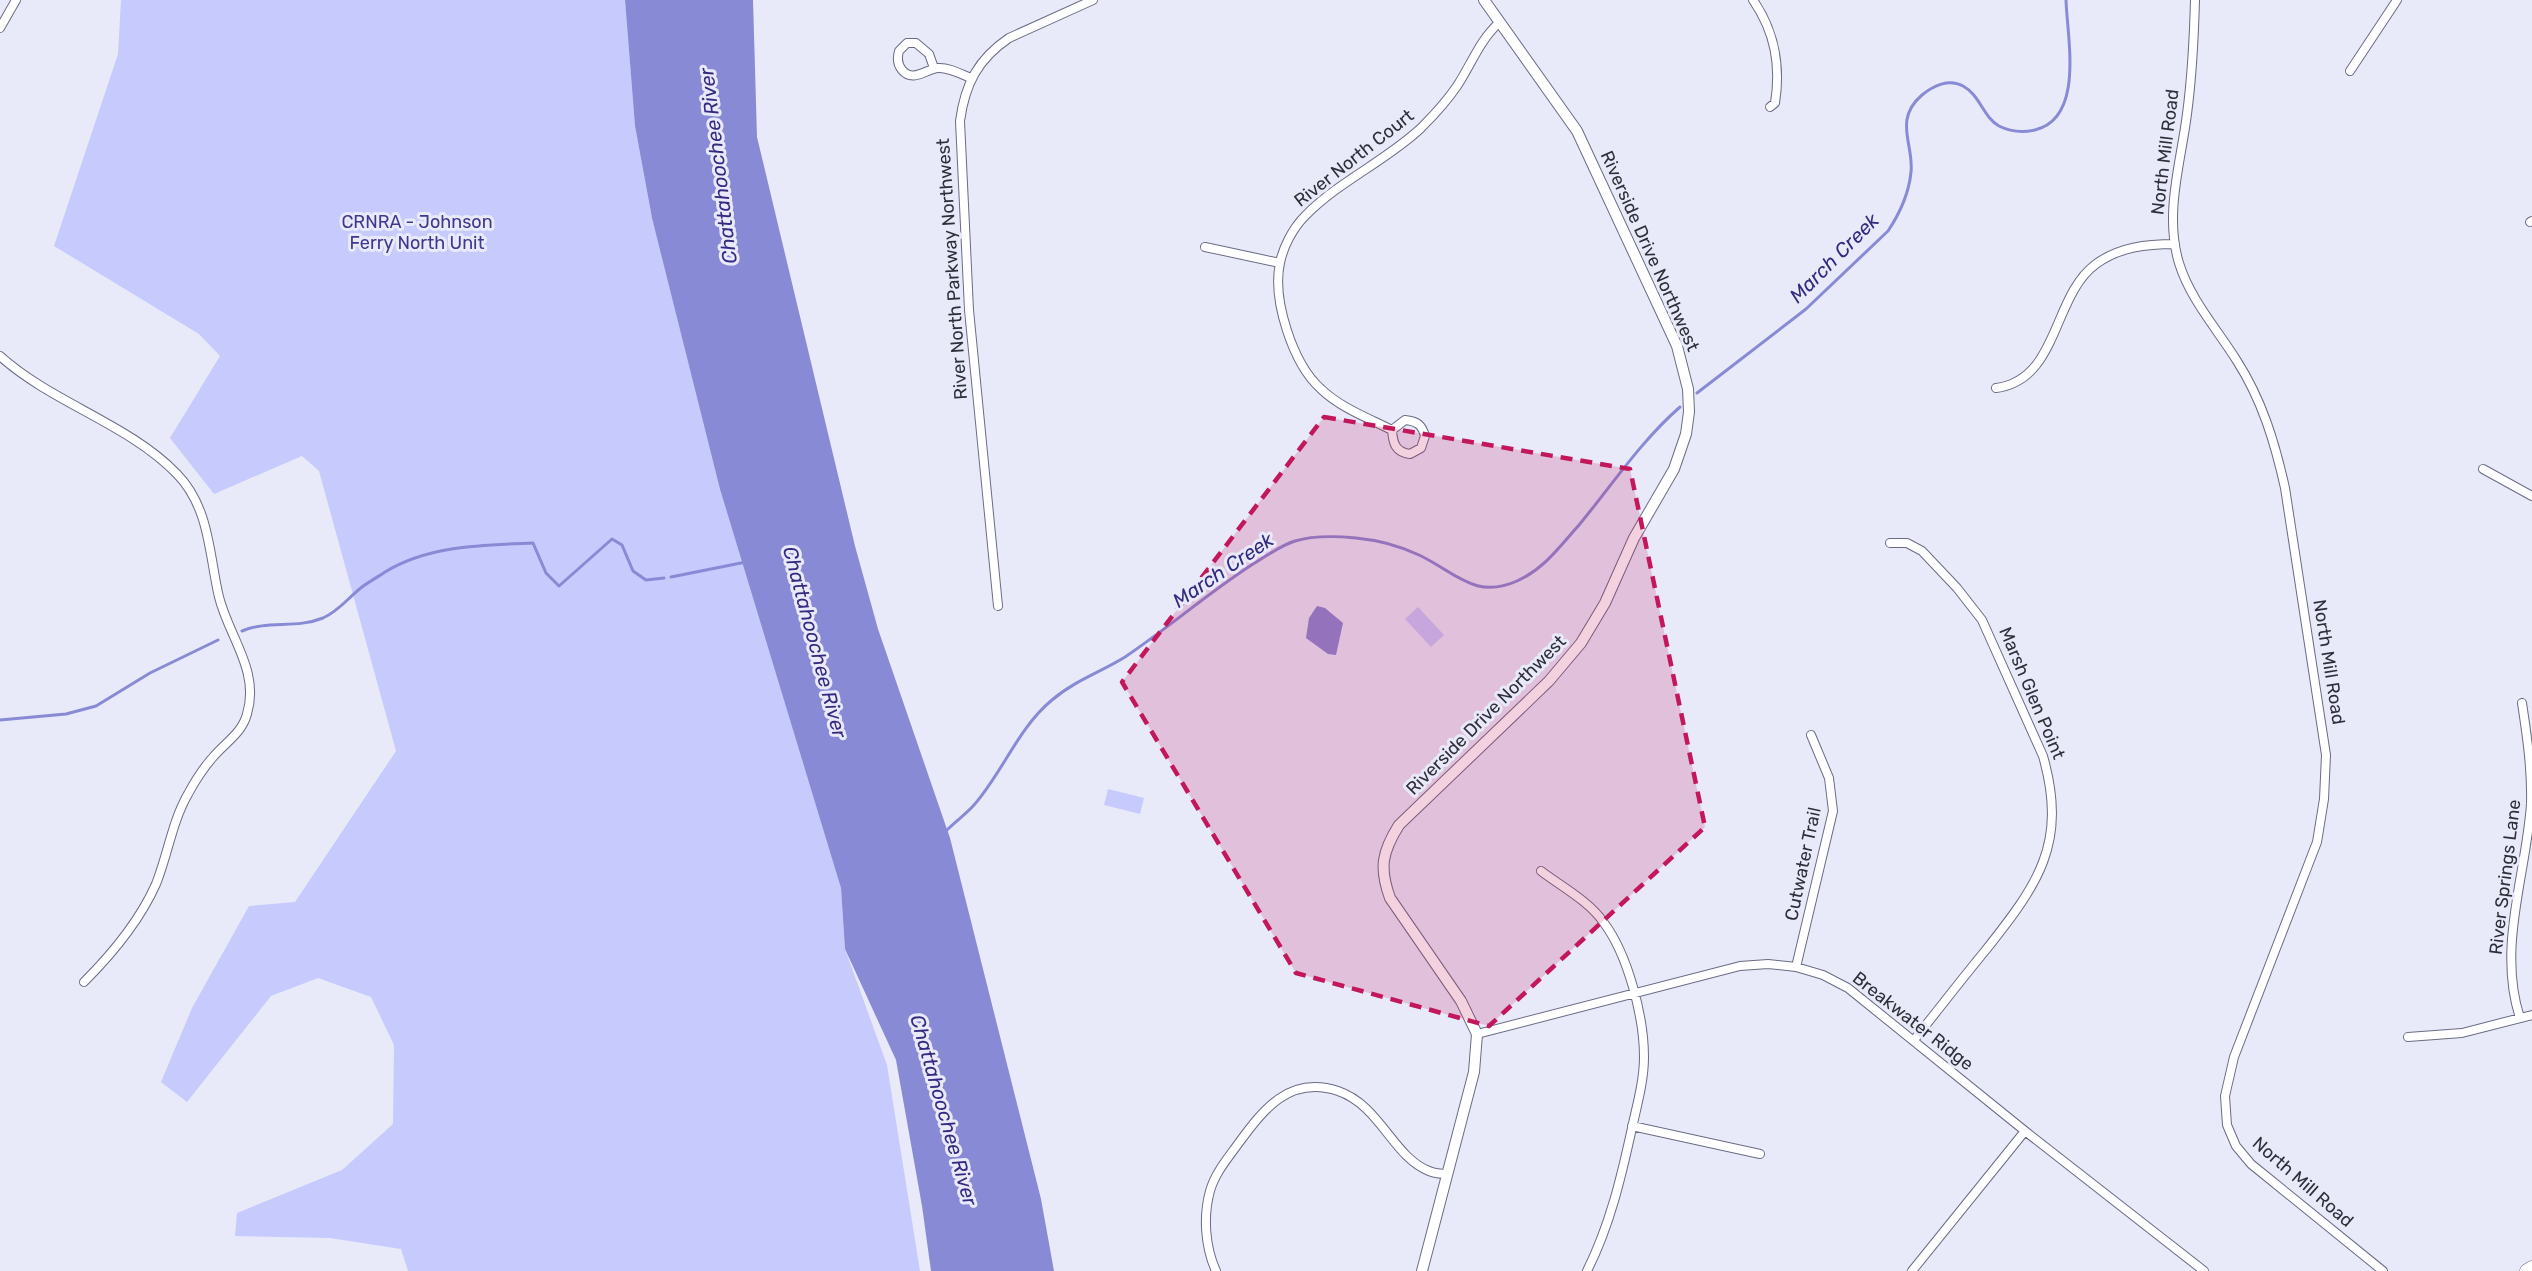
<svg xmlns="http://www.w3.org/2000/svg" width="2532" height="1271" font-family="Rubik,sans-serif">
  <rect width="100%" height="100%" fill="#e8eafa"/>
  <path fill="#c7cafd" d="M121 0H625L635 126 652 218 841 888 845 949 887 1065 920 1271H408L401 1249 330 1238 235 1236 237 1213 342 1170 393 1124 394 1045 371 997 318 978 271 996 187 1102 161 1082 192 1008 249 906 295 902 396 751 319 471 302 456 214 494 170 438 220 356 199 334 54 246 118 54Z
    M1418 607 1444 635 1431 647 1405 619Z
    M1108 789 1144 798 1140 814 1104 805Z"/>
  <path fill="#898ad5" d="M625 0H753L757 137 855 546 878 629 950 838 1041 1199 1054 1271H931L922 1206 896 1060 845 949 841 888 720 489 652 218 635 126Z
    M1317 606 1325 608 1343 623 1336 655 1328 654 1306 638 1309 618Z"/>
  <g fill="none" stroke-linecap="round" stroke-linejoin="round">
    <path stroke="#898ad5" stroke-width="3" d="M1697 393 1806 309 1888 231C1900 213 1909 193 1911 172 1914 144 1893 120 1922 95 1933 86 1949 78 1963 86 1980 95 1983 117 1999 126 2011 132 2022 133 2035 130 2085 118 2067 37 2066 0
      M671 577 746 562
      M242 631C268 620 296 629 323 618 339 611 349 597 362 587 370 581 378 577 385 572 429 545 484 545 533 543L546 573 559 586 612 539 622 545 633 571 646 580 664 578
      M0 720 66 714 96 706 150 673 218 640
      M947 830C955 822 966 814 974 805 1003 772 1018 728 1052 700 1074 681 1101 672 1125 657 1168 628 1207 594 1250 566 1265 557 1279 546 1295 541 1315 535 1336 536 1356 538 1377 540 1400 546 1419 555 1455 572 1475 600 1517 581 1544 569 1560 546 1579 525 1612 485 1641 441 1680 407"/>
    <g stroke="#6a6c84" stroke-width="10">
      <path id="minor" d="M1753 0C1775 32 1781 65 1775 103L1770 107
        M2195 0C2194 38 2192 76 2187 114 2181 162 2164 214 2179 263 2190 299 2217 329 2237 361 2262 400 2275 443 2285 488L2326 755 2324 799 2317 842 2234 1057 2225 1096 2227 1125 2236 1146 2251 1164 2383 1271
        M0 28 16 0
        M934 68 929 54 916 43H907L899 51C897 58 897 64 902 70 913 83 926 69 938 68 948 67 961 74 971 78
        M2350 71 2397 0
        M2530 222 2532 221
        M1205 247 1280 263
        M0 356C52 403 129 424 177 474 210 508 209 555 219 597 229 637 260 671 247 714 242 733 226 742 214 756 204 767 195 781 188 794 172 822 168 854 156 884 140 920 112 954 84 982
        M1996 388C2059 380 2052 296 2096 264 2119 247 2147 244 2175 244
        M1392 430 1405 420C1417 421 1422 425 1425 436L1421 448 1410 454C1395 452 1393 443 1392 430 1368 418 1341 408 1321 389 1293 364 1272 300 1280 263 1283 247 1293 228 1305 216 1339 181 1386 161 1421 128 1434 115 1447 101 1457 86 1471 65 1480 39 1500 22
        M2483 469 2532 496
        M1890 543H1907L1922 551 1957 588 1982 620 2043 756C2068 844 2038 884 1985 951 1961 980 1938 1010 1914 1040
        M998 606 969 310 960 121C965 84 978 59 1009 38L1093 0
        M1541 871C1562 887 1589 901 1604 923 1628 955 1644 1017 1644 1057 1644 1081 1637 1105 1632 1128 1621 1178 1610 1225 1587 1271
        M1796 967 1833 811 1829 778 1811 735
        M2520 1018C2497 947 2526 876 2531 804 2532 770 2527 736 2522 703
        M1477 1034 1740 966 1768 964 1796 967 1823 975 1848 988 2025 1131 2204 1271
        M2408 1037 2462 1033 2532 1015
        M1632 1126 1760 1154
        M1216 1271C1205 1247 1203 1216 1210 1191 1215 1173 1228 1158 1238 1144 1263 1110 1289 1075 1338 1091 1380 1105 1393 1157 1429 1171 1434 1173 1441 1174 1447 1174
        M1912 1271 2025 1131"/>
    </g>
    <g stroke="#6a6c84" stroke-width="12">
      <path id="tertiary" d="M1422 1271 1474 1072 1477 1034 1461 1001 1390 898C1379 868 1382 852 1399 825L1549 681 1581 643 1605 603 1634 538 1674 469 1686 434 1689 412 1688 389 1677 346 1577 131 1484 0"/>
    </g>
    <g stroke="#6a6c84" stroke-width="15">
      <path id="primary" d="M2527 1271 2532 1268"/>
    </g>
    <use href="#minor" stroke="#fff" stroke-width="8"/>
    <use href="#tertiary" stroke="#fff" stroke-width="10"/>
    <use href="#primary" stroke="#fff" stroke-width="14"/>
  </g>
  <path fill="#c2185b" fill-opacity="0.2" stroke="#c2185b" stroke-width="4.5" stroke-dasharray="12 8" stroke-linejoin="round" d="M1324 417 1630 469 1705 827 1489 1026 1296 973 1122 682Z"/>
  <g text-anchor="middle" stroke-width="6" stroke-linejoin="round" paint-order="stroke">
    <g font-size="18" fill="#2f2f3a" stroke="#e8eafa">
      <text transform="translate(2165 152) rotate(-83)" y="6">North Mill Road</text>
      <text transform="translate(1354 158) rotate(-38)" y="6">River North Court</text>
      <text transform="translate(1650 251) rotate(66)" y="6">Riverside Drive Northwest</text>
      <text transform="translate(952 269) rotate(-94)" y="6">River North Parkway Northwest</text>
      <text transform="translate(2329 662) rotate(81)" y="6">North Mill Road</text>
      <text transform="translate(2032 693) rotate(67)" y="6">Marsh Glen Point</text>
      <text transform="translate(1486 715) rotate(-45)" y="6">Riverside Drive Northwest</text>
      <text transform="translate(1803 864) rotate(-78)" y="6">Cutwater Trail</text>
      <text transform="translate(2505 877) rotate(-83)" y="6">River Springs Lane</text>
      <text transform="translate(1913 1021) rotate(38)" y="6">Breakwater Ridge</text>
      <text transform="translate(2303 1182) rotate(41)" y="6">North Mill Road</text>
    </g>
    <g font-size="18" fill="#40378f" stroke="#e8eafa">
      <text x="417" y="228">CRNRA - Johnson<tspan x="417" dy="21">Ferry North Unit</tspan></text>
    </g>
    <g font-size="20" font-style="italic" fill="#352a81" stroke="#e8eafa">
      <text transform="translate(718 166) rotate(-97)" y="7">Chattahoochee River</text>
      <text transform="translate(1834 258) rotate(-45)" y="7">March Creek</text>
      <text transform="translate(1223 570) rotate(-34)" y="7">March Creek</text>
      <text transform="translate(815 642) rotate(75)" y="7">Chattahoochee River</text>
      <text transform="translate(944 1110) rotate(74)" y="7">Chattahoochee River</text>
    </g>
  </g>
</svg>
